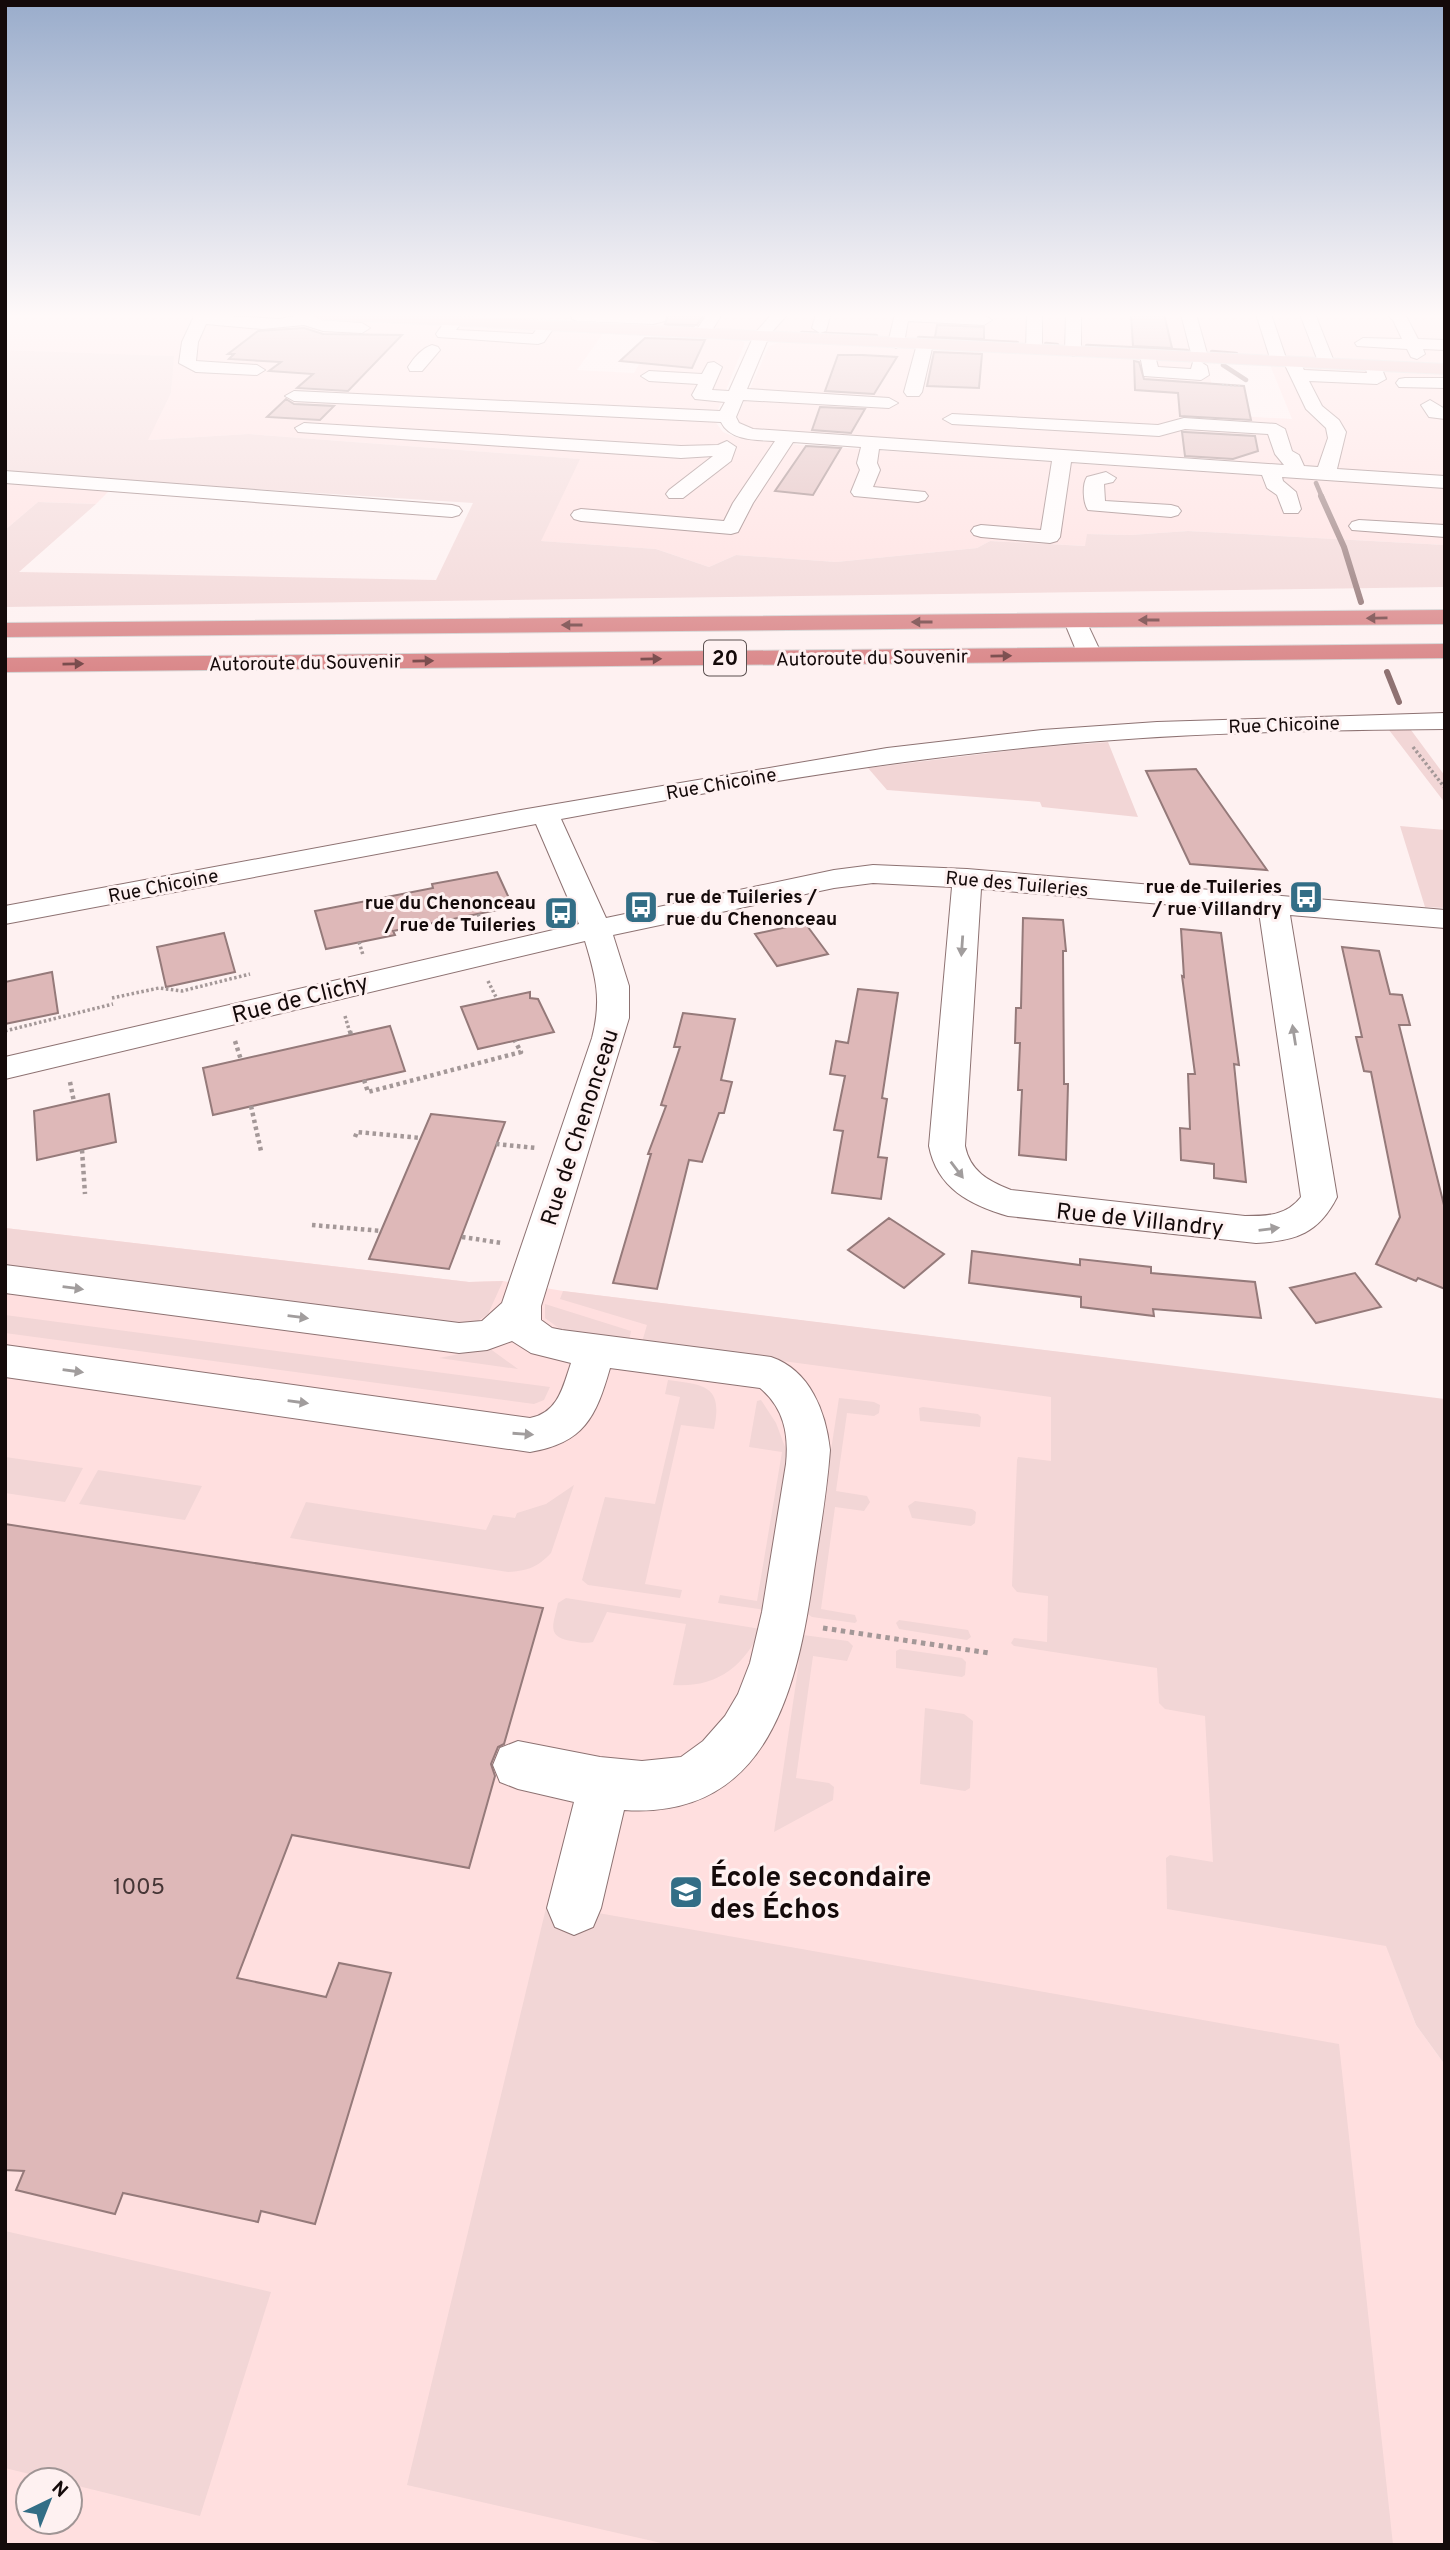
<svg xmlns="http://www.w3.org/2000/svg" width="1450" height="2550" font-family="Overpass,sans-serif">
  <rect width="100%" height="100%" fill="#fef1f1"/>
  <path fill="#ffdfdf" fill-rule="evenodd" d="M7 314H280L416 324 604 332 577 370 634 373 641 361 695 364 707 337 734 339 744 342V345L714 420 723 432 735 437 800 445 1445 488V545L1188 531 1131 535 1088 534 1086 546 990 541 977 548 836 562 736 555 709 567 656 549 540 541 579 459 249 434 147 440 171 393 173 356 5 350Z
    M367 314H1445V365L449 318Z
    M784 341 1206 361 1219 415 1292 419 1270 365 1445 373V477L752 430 739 422 738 415 769 346Z
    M5 473 120 480 96 504 38 502 5 530Z
    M5 1228 469 1282 503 1281 563 1291 1108 1358 1347 1839 1416 2025 1445 2065V2545H5ZM28 2480H70V2522H28Z"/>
  <path fill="#f2d6d6" d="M5 350 174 356 171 393 148 440 249 434 580 459 541 541 656 549 709 567 736 555 836 562 977 548 990 541 1085 546 1087 534 1131 535 1188 531 1445 545V587L5 607V530L38 502 96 504 19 572 436 580 473 503 5 473Z
    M1389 730H1411L1445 776V803Z
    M1108 742 1138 817 1042 807 1040 802 887 790 868 768 1030 748Z
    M1400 826 1445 830V908L1425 907Z
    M5 1228 469 1282 503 1281 488 1314 470 1326 5 1269Z
    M563 1291 1445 1399V2065L1416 2025 1386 1946 1167 1909 1166 1858 1170 1855 1213 1862 1205 1716 1165 1709 1159 1703 1157 1668 1014 1646 1011 1643 1014 1638 1047 1642 1048 1596 1017 1592 1012 1586 1017 1460 1018 1457 1051 1461V1397L642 1342 647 1325 560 1299Z
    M545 1304 631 1331 629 1341 564 1332 545 1318Z
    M5 1315 550 1387 544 1400 534 1404 5 1333Z
    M489 1348 518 1369 439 1358Z
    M668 1380C706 1385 723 1386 714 1429L681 1425 645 1584 682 1590 680 1598 588 1585 582 1580 605 1497 655 1504 680 1397 665 1394Z
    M839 1398 874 1402 880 1405 879 1413 874 1416 847 1413 836 1491 867 1496 870 1502 864 1511 835 1507 821 1609 855 1615 857 1621 855 1623 812 1617 806 1613Z
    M761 1400 776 1423 788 1455 765 1610 718 1603 720 1595 757 1601 782 1452 749 1447 757 1401Z
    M923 1407 978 1414 981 1417 980 1427 920 1421 919 1408Z
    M5 1457 83 1468 65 1502 5 1493Z
    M98 1470 202 1486 185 1520 79 1504Z
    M574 1485 551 1553C538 1567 527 1571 508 1572L290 1538 306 1502 486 1530 493 1515 515 1518 517 1513 546 1504Z
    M915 1501 972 1509 976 1512 975 1523 971 1526 912 1518 908 1506Z
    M566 1598 761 1629C744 1667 716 1688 673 1685L686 1624 607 1612 593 1642C585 1644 578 1642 571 1641 545 1637 554 1623 558 1603Z
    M899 1620 968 1630 971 1637 967 1640 899 1629 896 1623Z
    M803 1635 848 1641 853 1646 847 1661 813 1656 796 1778 829 1783 834 1787 833 1800 774 1832Z
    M900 1649 962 1658 966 1662 965 1675 962 1677 896 1668V1651Z
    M925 1708 964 1714 973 1721 970 1788 965 1791 920 1784Z
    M547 1904 1339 2044 1393 2545H670L407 2485Z
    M5 2231 271 2292 200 2516 70 2484V2480H54L5 2468Z"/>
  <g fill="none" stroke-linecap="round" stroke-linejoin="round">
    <path stroke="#8f7272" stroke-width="4.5" d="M667 327 693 328
      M802 333 876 336
      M919 338 1017 343
      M1046 344 1057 345
      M1087 346 1187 351
      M1212 352 1236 354
      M1223 365 1246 380
      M1316 483 1322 497"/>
    <path stroke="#8f7272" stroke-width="6" d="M1321 496 1344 547 1361 602
      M1387 672 1399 702"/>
  </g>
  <path fill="#deb8b8" stroke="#957a7a" stroke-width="2" d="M669 314H704L697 325 665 324Z
    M1131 314H1164L1172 348 1133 346Z
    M937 325 984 327V339L935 337Z
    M304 328 323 334 402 335 348 391 297 388 313 374 269 371 281 362 229 359 234 354H228L258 331Z
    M645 338 705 340 692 368 620 361Z
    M934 352 982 354 979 388 927 386Z
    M838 355H862L897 357 874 394 825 391Z
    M1134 361 1139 362 1144 379 1244 386 1251 420 1180 416 1178 393 1135 390Z
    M286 399 294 404 334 406 320 420 267 417Z
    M820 407 865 409 851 433 812 430Z
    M1185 432 1255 436 1258 451 1233 459 1185 456 1182 432Z
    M806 446 841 448 813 495 775 491Z
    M1196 769 1267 870 1190 864 1146 771Z
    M497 872 513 907 393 931 395 935 326 949 315 911 433 888 432 884Z
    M1023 918 1063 920 1066 951H1063L1064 1084H1068L1066 1160 1019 1155 1022 1090H1018L1020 1043H1015L1016 1008H1021Z
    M805 923 828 954 777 966 755 934Z
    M1181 929 1221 933 1239 1065 1234 1064 1246 1182 1214 1178V1164L1181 1160 1180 1128 1190 1129 1188 1074H1195L1182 976 1184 977Z
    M224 933 235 972 166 987 157 947Z
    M1342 947 1379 951 1390 994 1402 995 1410 1025H1399L1445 1209V1289L1418 1278 1416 1281 1376 1264 1400 1217 1371 1072 1364 1071 1356 1037H1362Z
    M52 972 58 1013 5 1024V982Z
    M858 989 898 993 882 1098 887 1099 878 1157 887 1158 881 1199 832 1193 843 1131 834 1130 845 1076 830 1074 836 1041 848 1043Z
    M530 992V998L538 999 554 1032 478 1049 461 1007Z
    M683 1013 735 1019 721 1080 732 1082 724 1113H719L702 1162 689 1160 657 1289 613 1283 651 1154H648L666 1106 661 1105 680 1047H674Z
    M390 1026 405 1071 213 1115 203 1068Z
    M109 1094 116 1142 37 1160 34 1111Z
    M431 1114 505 1122 449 1269 369 1259Z
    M889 1218 944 1254 904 1288 848 1250Z
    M972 1251 1080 1265V1259L1151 1267V1273L1255 1282 1261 1318 1153 1309 1154 1316 1081 1307V1297L969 1283Z
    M1355 1273 1381 1307 1316 1323 1290 1288Z
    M5 1524 543 1608 504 1744 498 1747 491 1764 495 1776 469 1868 292 1835 237 1978 326 1997 339 1963 391 1973 315 2224 261 2211 258 2222 123 2193 115 2214 16 2190 24 2171 5 2170Z"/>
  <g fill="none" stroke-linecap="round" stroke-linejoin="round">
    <g stroke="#8d7272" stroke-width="2">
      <path id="minor" d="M195 314 279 319 308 314H327L320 320 362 323 370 328 362 333 323 331 304 325 262 329 206 324 198 342 196 361 257 365 265 370 257 375 196 372 179 363 182 342Z
        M571 314H666L665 321 653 324 577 321 572 319Z
        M707 314H722L708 337H696L694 334Z
        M772 314H788L770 334 747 389 889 398 898 403 889 408 743 400 736 417 739 423 753 429 1284 465 1275 454 1268 434 1185 429 1159 436 952 424 943 419 952 414 1158 425 1184 418 1276 424 1285 429 1292 451 1299 455 1304 466 1318 467 1328 438 1326 428 1306 409 1285 365H1273L1271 361 1256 314H1271L1286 358H1298L1304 370 1367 373 1365 366 1367 362H1379L1386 379 1377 384 1309 381 1322 406 1339 420 1346 432 1337 469 1445 476V488L1282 477 1283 481 1296 492 1301 509 1298 513H1284L1277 495 1267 488 1262 475 1071 462 1060 537 1057 541 1050 543 981 537 974 535 971 531 974 527 981 525 1041 530 1052 461 879 449 877 463 880 470 873 487 925 492 928 496 925 500 918 502 854 496 851 492 860 470 857 463 861 447 793 442 753 503 738 532 731 534 581 521 574 519 571 515 574 511 581 509 724 521 733 503 775 441C757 440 730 441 721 422L294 401 285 396 294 391 720 411 725 402 695 399 692 395 698 384 649 381 641 376 649 371 702 374 708 363 714 362 722 367 712 390 729 391 755 333Z
        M816 314 830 316 826 331 820 333 812 328Z
        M895 314 984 315 992 320 984 325 908 321 904 343 896 348 888 343Z
        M1027 314H1042V349L1040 352H1028L1026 349Z
        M1066 314H1081V351L1079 354 1073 356 1065 351Z
        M1181 314H1196L1208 357 1201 362 1207 366 1209 375 1201 380 1144 376 1140 355 1142 352H1154L1158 367 1191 369 1193 362 1198 361 1192 357Z
        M1300 314H1315L1335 364 1333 368H1321L1319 364Z
        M1386 314H1405L1418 339 1445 340V350L1423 349 1425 354 1417 359 1411 357 1407 349 1357 346 1355 343 1363 338 1402 339 1393 320Z
        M454 317 462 322 456 330 533 334 541 323H553L555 326 544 342 538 344 438 337 436 334C441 327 446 319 454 317Z
        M925 339 933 344 922 392 919 396H907L904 392 917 344Z
        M432 345 438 347 440 350 422 371H410L408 367C413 359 422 348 432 345Z
        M1405 378H1445V388L1399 387 1396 383 1399 379Z
        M1430 400 1445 409V419L1429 417 1421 405Z
        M304 423 681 446 718 445 727 441 736 447 731 461 683 498H669L666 494 669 490 713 456 681 458 298 432 295 428Z
        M5 471 452 505 459 507 462 511 459 515 452 517 5 483Z
        M1106 472 1116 478 1113 482 1104 484 1105 501 1171 505 1178 507 1181 511 1178 515 1171 517 1088 510C1083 503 1082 484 1087 477Z
        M1359 520 1445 525V537L1352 530 1349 526 1352 522Z
        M1075 614 1083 616 1086 621 1102 655 1098 660H1082L1078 655 1064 621 1067 616Z
        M1445 713V729C1311 730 1176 733 1043 746 881 761 721 790 561 819L606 918 834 870 873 865 967 869 1445 910V928L1290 915 1337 1197C1319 1233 1296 1241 1256 1243L1008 1216C970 1205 937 1188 929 1146L952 887 873 883 834 888 613 935 629 986V1018L541 1306V1320L552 1328 562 1330 771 1357C810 1370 826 1412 830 1450 827 1491 820 1531 814 1571 798 1686 769 1820 624 1810L601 1908 593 1927 574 1935 555 1927 547 1908 574 1802 518 1789 500 1782 493 1765 500 1748 518 1741 600 1757 642 1761 681 1757 703 1741 725 1716 738 1694 750 1663 762 1612 786 1464C789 1434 784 1408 760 1388L610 1368C596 1417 584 1443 530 1452L5 1377V1345L530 1418C558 1413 563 1387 571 1363L531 1353 512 1341 487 1350 459 1353 5 1293V1265L459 1323 482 1321 502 1303 592 1038C602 1000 596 977 585 941L5 1079V1057L579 924 536 824 5 924V906L521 810 887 748 1042 730 1157 722ZM981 889 1259 912 1301 1197C1286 1216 1267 1216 1245 1216L1011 1190C988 1181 970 1171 965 1146Z"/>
    </g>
    <g stroke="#d5d3d3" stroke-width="2">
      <path id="major" d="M310 314H407L1445 364V374L318 319Z"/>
    </g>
    <g stroke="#d5d3d3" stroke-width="2">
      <path id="highway" d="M1445 610V624L5 637V623Z
        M1445 644V658L5 672V658Z"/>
    </g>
    <path stroke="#a49898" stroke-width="2" stroke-dasharray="2 2" stroke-linecap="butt" d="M1222 385 1242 386"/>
    <path stroke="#a49898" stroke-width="3.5" stroke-dasharray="2.5 2.5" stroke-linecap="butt" d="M1413 747 1445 788
      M478 914 485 929
      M359 942 363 955
      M488 981 497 999
      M112 998 159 988 182 991 250 974
      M345 1016 350 1033
      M5 1031 113 1004"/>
    <path stroke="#a49898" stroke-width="4.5" stroke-dasharray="3.5 3.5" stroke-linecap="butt" d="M350 1031 351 1035
      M235 1041 241 1060
      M364 1080 368 1092 521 1052 515 1041
      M70 1082 74 1102
      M251 1106 261 1151
      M355 1137 357 1132 421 1138
      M496 1144 536 1148
      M82 1150 85 1194
      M312 1225 382 1231
      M462 1237 502 1243"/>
    <path stroke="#a49898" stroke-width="5" stroke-dasharray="4.5 4.5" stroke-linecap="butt" d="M823 1628 989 1653"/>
    <use href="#minor" fill="#fff" fill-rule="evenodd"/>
    <use href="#major" fill="#e9b8b9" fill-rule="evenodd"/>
    <use href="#highway" fill="#da888a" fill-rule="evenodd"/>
  </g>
  <defs><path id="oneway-solid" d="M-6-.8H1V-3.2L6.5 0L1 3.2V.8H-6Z" transform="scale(1.75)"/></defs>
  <g fill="#77494a">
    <use href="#oneway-solid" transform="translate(1377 618) rotate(179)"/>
    <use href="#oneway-solid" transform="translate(1149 620) rotate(180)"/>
    <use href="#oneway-solid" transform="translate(922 622) rotate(180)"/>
    <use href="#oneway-solid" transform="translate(572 625) rotate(180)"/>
    <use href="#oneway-solid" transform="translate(1001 656) rotate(-1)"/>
    <use href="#oneway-solid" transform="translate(651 659) rotate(-1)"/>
    <use href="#oneway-solid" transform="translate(423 661) rotate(-1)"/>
    <use href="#oneway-solid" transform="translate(73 664) rotate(-1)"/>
  </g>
  <g fill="#a19d9d">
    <use href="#oneway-solid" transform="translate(962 946) rotate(94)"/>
    <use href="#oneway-solid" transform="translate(1294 1035) rotate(-99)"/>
    <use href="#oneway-solid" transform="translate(957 1170) rotate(53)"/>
    <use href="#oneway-solid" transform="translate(1269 1229) rotate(-7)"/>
    <use href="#oneway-solid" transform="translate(73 1288) rotate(7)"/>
    <use href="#oneway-solid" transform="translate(298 1317) rotate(7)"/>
    <use href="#oneway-solid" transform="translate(73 1371) rotate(8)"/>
    <use href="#oneway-solid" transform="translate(298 1402) rotate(8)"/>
    <use href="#oneway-solid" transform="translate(523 1434) rotate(4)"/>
  </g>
  <linearGradient id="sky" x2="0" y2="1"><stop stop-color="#99accb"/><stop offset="0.47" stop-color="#fff9f9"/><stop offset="1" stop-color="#fff9f9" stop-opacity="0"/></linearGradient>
  <rect width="1450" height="671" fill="url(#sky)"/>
  <defs>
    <g id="bus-square" transform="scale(1.75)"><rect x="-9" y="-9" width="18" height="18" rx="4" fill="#336e86" stroke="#fef1f1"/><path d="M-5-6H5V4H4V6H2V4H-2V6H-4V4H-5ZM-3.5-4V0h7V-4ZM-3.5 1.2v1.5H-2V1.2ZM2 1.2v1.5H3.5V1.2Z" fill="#fff"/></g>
    <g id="school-square" transform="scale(1.75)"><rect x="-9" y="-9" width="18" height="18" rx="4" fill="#336e86" stroke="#fef1f1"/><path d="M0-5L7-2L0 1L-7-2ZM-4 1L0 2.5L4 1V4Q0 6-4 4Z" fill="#fff"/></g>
  </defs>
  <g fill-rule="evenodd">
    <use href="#bus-square" x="1306" y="897"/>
    <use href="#bus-square" x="641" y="907"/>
    <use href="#bus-square" x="561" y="913"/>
    <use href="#school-square" x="686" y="1892"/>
  </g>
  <g text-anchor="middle" stroke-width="6" stroke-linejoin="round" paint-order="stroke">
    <g font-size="19" fill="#140a0a" stroke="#fef1f1">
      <text transform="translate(872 657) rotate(-1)" y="7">Autoroute du Souvenir</text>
      <text transform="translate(305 662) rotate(-1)" y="7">Autoroute du Souvenir</text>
      <text transform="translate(1284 724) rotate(-2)" y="7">Rue Chicoine</text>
      <text transform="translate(721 783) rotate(-10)" y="7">Rue Chicoine</text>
      <text transform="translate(1017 883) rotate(5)" y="7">Rue des Tuileries</text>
      <text transform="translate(163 885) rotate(-11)" y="7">Rue Chicoine</text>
    </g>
    <g font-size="19" font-weight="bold" fill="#140a0a" stroke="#fef1f1" text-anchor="end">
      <text x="1282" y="893">rue de Tuileries<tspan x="1282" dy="22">/ rue Villandry</tspan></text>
      <text x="666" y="903" text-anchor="start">rue de Tuileries /<tspan x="666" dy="22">rue du Chenonceau</tspan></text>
      <text x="536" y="909">rue du Chenonceau<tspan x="536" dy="22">/ rue de Tuileries</tspan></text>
    </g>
    <rect fill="#fef1f1" stroke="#5a4f4f" stroke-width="2" x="704" y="640.5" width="42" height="35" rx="5"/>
    <g font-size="21" font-weight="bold" fill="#140a0a">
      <text x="725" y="665">20</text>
    </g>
    <g font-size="23" fill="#140a0a" stroke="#fef1f1">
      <text transform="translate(300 998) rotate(-14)" y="8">Rue de Clichy</text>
      <text transform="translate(579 1127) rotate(-72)" y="8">Rue de Chenonceau</text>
      <text transform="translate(1140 1219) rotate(6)" y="8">Rue de Villandry</text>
    </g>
    <g font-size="23" fill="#463636">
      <text x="139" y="1894">1005</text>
    </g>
    <g font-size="28" font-weight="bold" fill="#140a0a" stroke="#fef1f1" text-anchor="start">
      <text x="710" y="1886">École secondaire<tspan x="710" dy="32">des Échos</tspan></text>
    </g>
  </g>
  <rect width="1450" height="2550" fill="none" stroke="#140a0a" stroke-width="14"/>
  <g transform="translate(49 2501) rotate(43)"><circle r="33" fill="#fef1f1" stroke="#a09595" stroke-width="2"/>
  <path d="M0-5L12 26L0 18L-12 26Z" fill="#336e86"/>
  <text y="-10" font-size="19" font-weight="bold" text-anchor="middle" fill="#140a0a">N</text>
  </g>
</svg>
